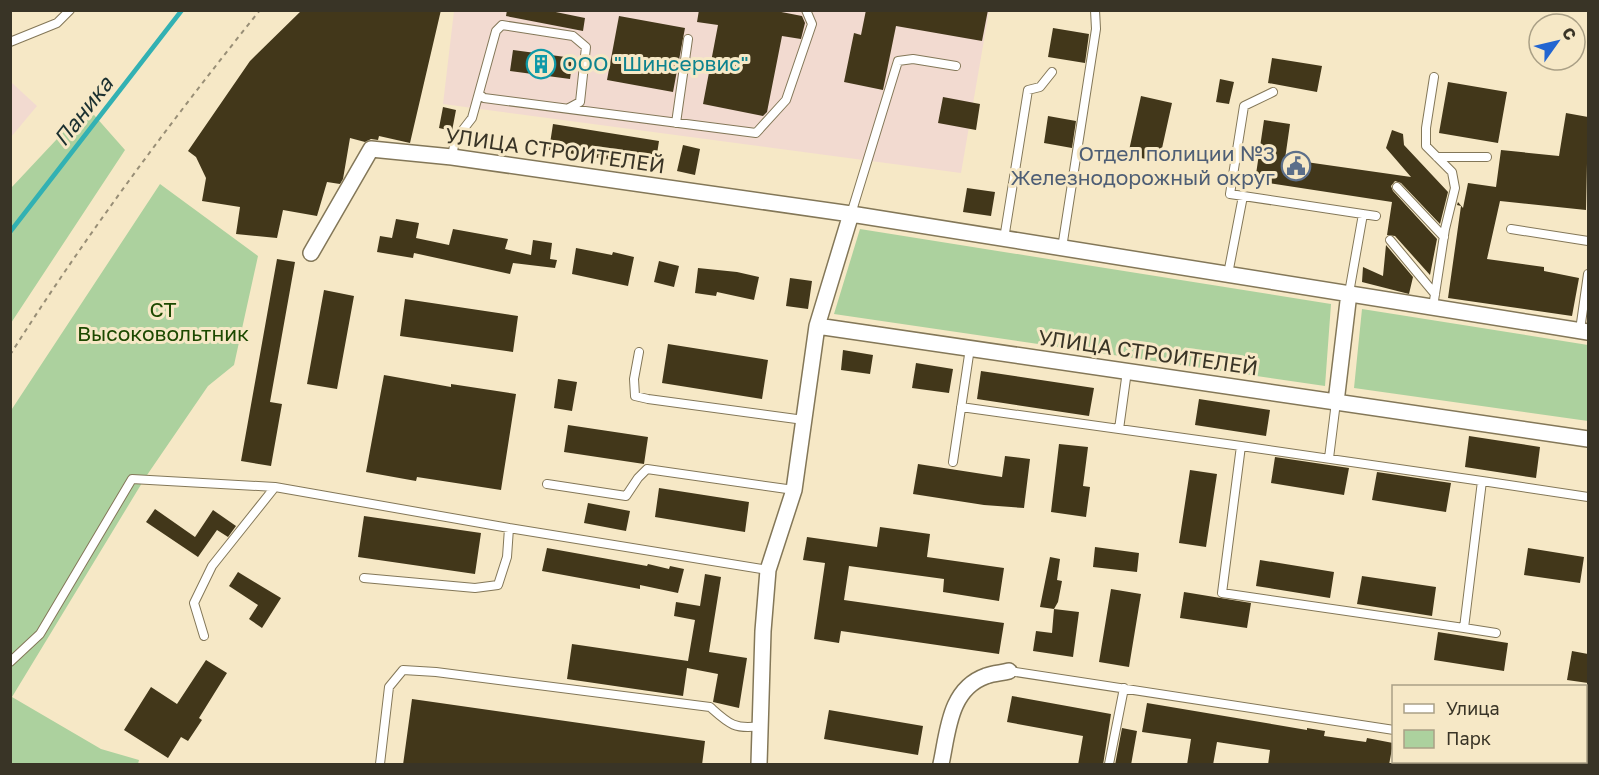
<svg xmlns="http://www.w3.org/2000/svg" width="1599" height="775" font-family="'Golos Text',sans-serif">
  <rect width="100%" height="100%" fill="#f6e8c6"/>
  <path fill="#f2dad0" d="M454 11H989L961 173 443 104Z
    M11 82 37 106 11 137Z"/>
  <path fill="#acd19e" d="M87 107 125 150 11 323V188Z
    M160 184 258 256 234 365 208 386 145 478 12 697 101 749 139 760 138 764H11L10 412Z
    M860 229 1331 304 1325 386 834 314Z
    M1362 309 1588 345V421L1354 388Z"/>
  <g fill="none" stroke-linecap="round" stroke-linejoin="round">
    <path stroke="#32b1b3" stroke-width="4.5" d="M10 232 182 10"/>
  </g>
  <path fill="#42371a" d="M302 10H441L410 143 379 136 378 140 371 139 365 142 350 138 343 179 340 184 327 182 317 216 283 210 277 238 236 234 240 207 202 201 206 178 196 157 188 151 250 61Z
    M507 10H546L585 18 583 31 506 16Z
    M699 10H771L802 16 805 23 801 39 782 36 767 112 763 116 703 104 718 25 697 22Z
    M866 10H988L982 41 896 26 883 90 844 82 854 33 861 35Z
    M619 16 685 28 673 92 607 80Z
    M1053 28 1089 34 1085 63 1048 57Z
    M513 50 573 58 570 79 510 71Z
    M1272 58 1322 66 1317 92 1268 83Z
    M1220 79 1234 82 1229 104 1216 102Z
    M1448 82 1507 92 1498 143 1439 133Z
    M1141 96 1172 103 1159 162 1128 155Z
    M943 97 980 104 976 130 938 123Z
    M443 107 456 110 452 131 439 128Z
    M1566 113 1588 117 1586 210 1500 201 1487 259 1544 267V271L1579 278 1572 316 1448 298 1461 206 1457 205 1458 202 1463 208 1468 183 1496 187 1501 150 1559 156Z
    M1048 116 1076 121 1072 148 1044 143Z
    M1264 120 1290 124 1285 159 1411 177 1386 148 1392 130 1403 134 1404 145 1448 192 1440 224 1401 183 1395 181 1391 186 1393 191 1437 239 1430 275 1395 236 1387 235 1392 202 1255 181Z
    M553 124 659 141 655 167 549 150Z
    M683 145 700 149 695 175 677 171Z
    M967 188 995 192 991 216 963 212Z
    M396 219 419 223 416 238 449 245 453 229 508 239 505 249 531 255 533 240 552 243 550 259 557 260 555 268 513 263 510 274 414 253 413 258 377 252 380 236 392 238Z
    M1386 245 1413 277 1409 294 1362 282 1363 267 1383 276Z
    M576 248 612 255 613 252 634 257 628 286 572 274Z
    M277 259 295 262 270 402 282 404 271 466 241 461Z
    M659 261 679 266 674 287 654 282Z
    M698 268 737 272 759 277 754 300 717 292 716 296 695 293Z
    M790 278 812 281 808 309 786 306Z
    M324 290 354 296 337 389 307 384Z
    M405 299 518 316 513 352 400 336Z
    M668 344 768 360 762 399 662 383Z
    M843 350 873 355 870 374 841 370Z
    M916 363 953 369 949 393 912 388Z
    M981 371 1094 388 1089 416 977 399Z
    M384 375 451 387V384L516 394 501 490 417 477 416 481 366 472Z
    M558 379 577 382 572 411 554 408Z
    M1199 399 1270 410 1266 436 1195 425Z
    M568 425 648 437 644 464 564 452Z
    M1469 436 1540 447 1536 478 1465 467Z
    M1059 444 1088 447 1083 486 1090 487 1086 517 1051 512Z
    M1005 456 1030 459 1024 508 984 505 913 494 918 464 1002 477Z
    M1275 457 1349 468 1344 495 1271 483Z
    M1190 470 1217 474 1206 547 1179 543Z
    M1377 472 1451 483 1446 512 1372 500Z
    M659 488 749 502 745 532 655 517Z
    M588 503 630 511 626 531 584 523Z
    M155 509 195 537 213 510 236 526 228 537 217 530 198 557 146 522Z
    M364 516 481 533 475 574 358 557Z
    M880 527 930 534 927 557 1004 568 999 601 943 592 944 579 849 566 844 600 1004 623 999 654 841 631 839 643 814 639 825 563 803 560 807 537 877 547Z
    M1095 547 1139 553 1137 572 1093 567Z
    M547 548 647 566 648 564 669 569 670 566 684 569 678 593 640 585V589L542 571Z
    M1528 548 1584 557 1580 583 1524 575Z
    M1050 557 1060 559 1057 580 1062 581 1058 602 1054 609 1040 607Z
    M1260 560 1334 572 1330 598 1256 586Z
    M238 572 281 598 262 628 249 619 258 605 229 586Z
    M705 574 721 577 709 652 747 658 739 708 713 702 718 674 687 668 683 696 567 679 572 644 688 661 695 620 674 616 676 602 700 606Z
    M1362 576 1436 587 1432 616 1357 604Z
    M1111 589 1141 594 1129 667 1099 662Z
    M1184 592 1251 603 1247 628 1180 618Z
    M1054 609 1079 612 1073 657 1033 651 1036 631 1052 633Z
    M1438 632 1508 643 1504 671 1434 660Z
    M1572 651 1588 654V683L1567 680Z
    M206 660 227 673 199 718 202 720 188 741 181 737 168 758 124 730 151 687 177 704Z
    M1012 696 1111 714 1103 765H1078L1083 736 1007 722Z
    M412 699 705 741 702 765H403Z
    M1147 703 1307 730V728L1325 731 1324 736 1366 742 1367 738 1393 743 1389 765H1268L1270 750 1217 742 1213 765H1187L1191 739 1142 732Z
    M829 710 923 726 918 755 824 739Z
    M1122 728 1137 731 1131 765H1115Z"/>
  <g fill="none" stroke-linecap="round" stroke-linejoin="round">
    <g stroke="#837758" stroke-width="10">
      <path id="lane" d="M10 42 57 23 70 10
        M1273 92 1244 106 1230 194 1376 216
        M479 94 484 98 756 133 786 100 812 24 806 10
        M676 123 688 39
        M452 157 455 140 472 118 496 31 502 25 573 36 586 47 580 102 569 108
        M1437 157H1487
        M1397 187 1444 237
        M851 214 898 61 913 59 956 66
        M1511 229 1588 241
        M1004 239 1028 90 1040 87 1052 72
        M1390 240 1435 294
        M1062 248 1096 29 1095 10
        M1228 274 1243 196
        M1349 293 1363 214
        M1433 307 1445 229 1455 188 1452 172 1426 146V128L1434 77
        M1580 330 1588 274
        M639 352 634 379 635 396 648 399 804 420
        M961 407 1241 446
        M1119 429 1127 371
        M1241 446 1482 481 1464 628 1222 593Z
        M1329 458 1336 402
        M953 462 970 348
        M1482 481 1588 497
        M547 484 626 496 638 478 647 469 794 490
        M364 578 475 588 498 585 507 557 509 528 768 570
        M1464 628 1496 633
        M204 636 194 603 212 566 275 487 509 528
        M10 662 40 634 132 479 275 487
        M1009 671 1394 730
        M1586 759 1588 760
        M380 764 389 687 403 670 436 672 710 707C728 723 734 730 760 726
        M1109 764 1124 688"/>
    </g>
    <g stroke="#837758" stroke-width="18">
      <path id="street" d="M851 214 817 326 1588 439
        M311 253 371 149 452 157 851 214 1588 332
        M1336 402 1349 293
        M759 764 763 631 768 570 794 490 817 326
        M941 764C948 732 949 689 986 676 993 673 1002 673 1009 671"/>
    </g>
    <path stroke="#988e76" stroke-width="2" stroke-dasharray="4.5 4.5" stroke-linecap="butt" d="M10 355C86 235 171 121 260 10"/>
    <use href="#lane" stroke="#fff" stroke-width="8"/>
    <use href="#street" stroke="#fff" stroke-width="15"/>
  </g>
  <defs>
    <g id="building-ring" transform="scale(1.5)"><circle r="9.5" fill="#f6e8c6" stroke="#0f9aa8" stroke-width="1.5"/><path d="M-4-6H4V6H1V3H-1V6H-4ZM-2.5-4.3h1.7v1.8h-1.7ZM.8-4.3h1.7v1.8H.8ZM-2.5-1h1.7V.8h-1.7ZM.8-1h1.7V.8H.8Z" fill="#0f9aa8"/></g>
    <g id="civic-ring" transform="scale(1.5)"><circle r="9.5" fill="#f6e8c6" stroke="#5c6f8a" stroke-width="1.5"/><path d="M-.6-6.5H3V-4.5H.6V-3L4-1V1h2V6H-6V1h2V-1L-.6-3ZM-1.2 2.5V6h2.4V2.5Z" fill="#5c6f8a"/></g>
  </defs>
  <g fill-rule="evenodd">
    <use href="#building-ring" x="541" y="64"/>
    <use href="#civic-ring" x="1296" y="166"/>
  </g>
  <g text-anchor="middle" stroke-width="6" stroke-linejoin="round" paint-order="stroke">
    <g font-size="21" fill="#0d838f" stroke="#f6e8c6" text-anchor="start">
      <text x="562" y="71">ООО "Шинсервис"</text>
    </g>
    <g font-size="21" fill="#393426" stroke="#f6e8c6">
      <text transform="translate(555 151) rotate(8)" y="7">УЛИЦА СТРОИТЕЛЕЙ</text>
      <text transform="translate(1148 353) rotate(8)" y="7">УЛИЦА СТРОИТЕЛЕЙ</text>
    </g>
    <g font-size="21" fill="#4e5e75" stroke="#f6e8c6" text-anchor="end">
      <text x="1275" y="161">Отдел полиции №3<tspan x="1275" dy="24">Железнодорожный округ</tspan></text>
    </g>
    <g font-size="21" fill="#1c4900" stroke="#f6e8c6">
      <text x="163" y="317">СТ<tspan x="163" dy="24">Высоковольтник</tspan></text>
    </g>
    <g font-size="22" font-style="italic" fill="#1b3030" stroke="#f6e8c6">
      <text transform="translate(83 111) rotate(-52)" y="8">Паника</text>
    </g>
  </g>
  <rect width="1599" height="775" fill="none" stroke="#393426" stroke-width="24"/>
  <rect x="1392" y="685" width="195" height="78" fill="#f6e8c6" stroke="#aaa086" stroke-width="1.5"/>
  <rect x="1404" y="704" width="30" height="9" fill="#ffffff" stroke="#aaa086" stroke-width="1.5"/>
  <text x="1446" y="715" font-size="18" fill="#393426">Улица</text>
  <rect x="1404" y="730" width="30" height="18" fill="#acd19e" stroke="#aaa086" stroke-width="1.5"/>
  <text x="1446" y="745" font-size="18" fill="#393426">Парк</text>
  <g transform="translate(1557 42) rotate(56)"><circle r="28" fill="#f6e8c6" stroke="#aaa086" stroke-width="1.5"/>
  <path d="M0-4.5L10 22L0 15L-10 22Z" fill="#2265d1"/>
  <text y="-9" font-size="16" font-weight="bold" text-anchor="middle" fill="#393426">С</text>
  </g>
</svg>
